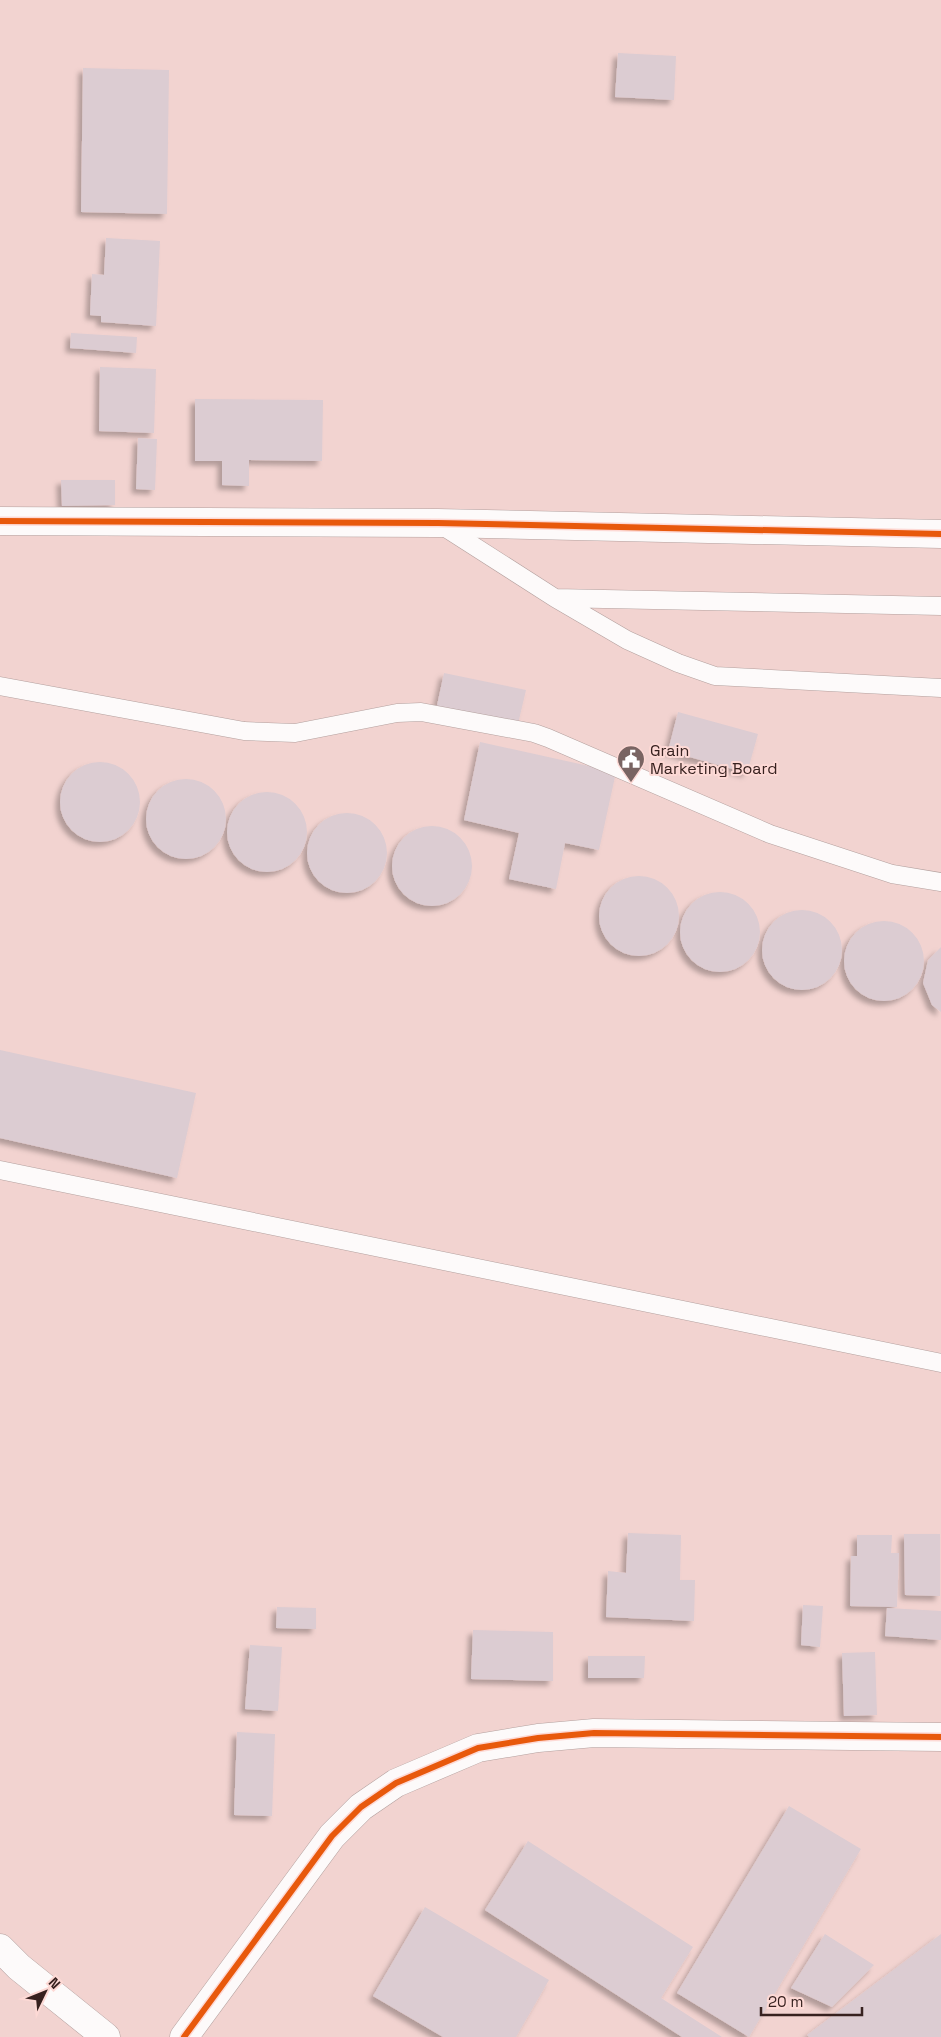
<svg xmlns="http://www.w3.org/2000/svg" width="941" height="2037" font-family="'Space Grotesk',sans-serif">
  <defs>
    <filter id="shadow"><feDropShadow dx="-4.5" dy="4.5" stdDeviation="2.5" flood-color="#0004"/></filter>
  </defs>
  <rect width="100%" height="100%" fill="#f4e0de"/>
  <path fill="#f2d3d0" d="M0 0H941V2037H0Z"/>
  <path fill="#dcccd2" filter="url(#shadow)" d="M618 53 676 56 674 100 615 97Z
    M83 68 169 70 167 214 81 212Z
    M106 238 160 241 156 326 101 322V316L90 315 92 274 104 275Z
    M71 333 137 337 136 353 70 348Z
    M100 367 156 369 154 433 99 431Z
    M195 399 323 400 322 461 249 460V486L222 485V461H195Z
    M138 438 157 439 155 490 136 489Z
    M61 480H115V505L62 506Z
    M444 673 526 690 517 728 436 710Z
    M678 712 758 734 747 773 668 751Z
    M480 742 616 772 599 850 565 843 556 889 509 879 519 833 464 820Z
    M60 802a40 40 0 1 1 80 0a40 40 0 1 1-80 0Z
    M146 819a40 40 0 1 1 80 0a40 40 0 1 1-80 0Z
    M227 832a40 40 0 1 1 80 0a40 40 0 1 1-80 0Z
    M307 853a40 40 0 1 1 80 0a40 40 0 1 1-80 0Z
    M392 866a40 40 0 1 1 80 0a40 40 0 1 1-80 0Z
    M599 916a40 40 0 1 1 80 0a40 40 0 1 1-80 0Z
    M680 932a40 40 0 1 1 80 0a40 40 0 1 1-80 0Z
    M762 950a40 40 0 1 1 80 0a40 40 0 1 1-80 0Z
    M844 961a40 40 0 1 1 80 0a40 40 0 1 1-80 0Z
    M941 947V1012L932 1005 923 983 928 960Z
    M0 1050 196 1093 177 1178 0 1138Z
    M628 1533 681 1535 680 1580H695L694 1621 606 1617 608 1571 626 1573Z
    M904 1534H940V1596L905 1595Z
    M857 1535H892L891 1553H899L897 1607 850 1606 851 1556H857Z
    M803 1605 823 1606 820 1647 801 1645Z
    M277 1607 316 1608V1629L276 1628Z
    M887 1608 941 1611V1640L885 1636Z
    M473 1630 553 1632V1681L471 1679Z
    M250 1645 282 1647 278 1711 245 1709Z
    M875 1652 877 1715 844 1716 842 1653Z
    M588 1656H645L644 1678H588Z
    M237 1732 275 1734 272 1816 234 1815Z
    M789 1806 861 1849 749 2037 677 1993Z
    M528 1841 693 1947 661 1998 722 2037H682L485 1910Z
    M425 1907 549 1980 516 2037H443L373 1996Z
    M825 1934 874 1965 832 2007 791 1988Z
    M941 1934V2037H809L807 2035Z"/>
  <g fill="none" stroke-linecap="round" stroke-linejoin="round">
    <g stroke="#b3a09e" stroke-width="19">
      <path id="lane" d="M441 525 555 598 941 606
        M555 598 627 640 678 663 715 676 941 688
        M0 686 244 731 295 733 397 713 421 712 534 733 548 738 770 834 892 874 941 882
        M0 1170 941 1363"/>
    </g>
    <g stroke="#b3a09e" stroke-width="29">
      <path id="street" d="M0 521 438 523 941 534
        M0 1948 19 1967 106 2037
        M184 2037 332 1836 361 1807 396 1783 478 1748 538 1738 594 1733 941 1737"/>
    </g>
    <use href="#lane" stroke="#fdfafa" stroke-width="18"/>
    <use href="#street" stroke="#fdfafa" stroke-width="28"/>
    <g stroke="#fdd9d5" stroke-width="9">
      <path id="cycleway" d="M0 521 438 523 941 534
        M184 2037 332 1836 361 1807 396 1783 478 1748 538 1738 594 1733 941 1737"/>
    </g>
    <use href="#cycleway" stroke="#e8590c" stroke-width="6"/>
  </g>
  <defs>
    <g id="civic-pin" transform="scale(1.4375)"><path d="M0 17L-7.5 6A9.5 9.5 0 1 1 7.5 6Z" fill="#796462" stroke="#fdd9d5"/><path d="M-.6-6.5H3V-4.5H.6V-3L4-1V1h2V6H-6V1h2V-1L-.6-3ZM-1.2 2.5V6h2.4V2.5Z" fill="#fff"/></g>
  </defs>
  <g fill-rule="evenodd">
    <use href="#civic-pin" x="631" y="759"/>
  </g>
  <g text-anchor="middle" stroke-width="4" stroke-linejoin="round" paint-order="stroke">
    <g font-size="16" fill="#37211f" stroke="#fdd9d5" text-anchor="start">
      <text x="650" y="756">Grain<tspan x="650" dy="18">Marketing Board</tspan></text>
    </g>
  </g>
  <g transform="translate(45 1992) rotate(47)" stroke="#fdd9d5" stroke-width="4" paint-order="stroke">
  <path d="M0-4L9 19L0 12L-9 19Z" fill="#37211f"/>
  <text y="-8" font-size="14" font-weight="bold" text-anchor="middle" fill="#37211f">N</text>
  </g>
  <path d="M761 2007v8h101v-8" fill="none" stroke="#37211f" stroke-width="2.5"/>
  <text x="768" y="2007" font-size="15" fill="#37211f" stroke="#fdd9d5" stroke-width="4" paint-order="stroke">20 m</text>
</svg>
